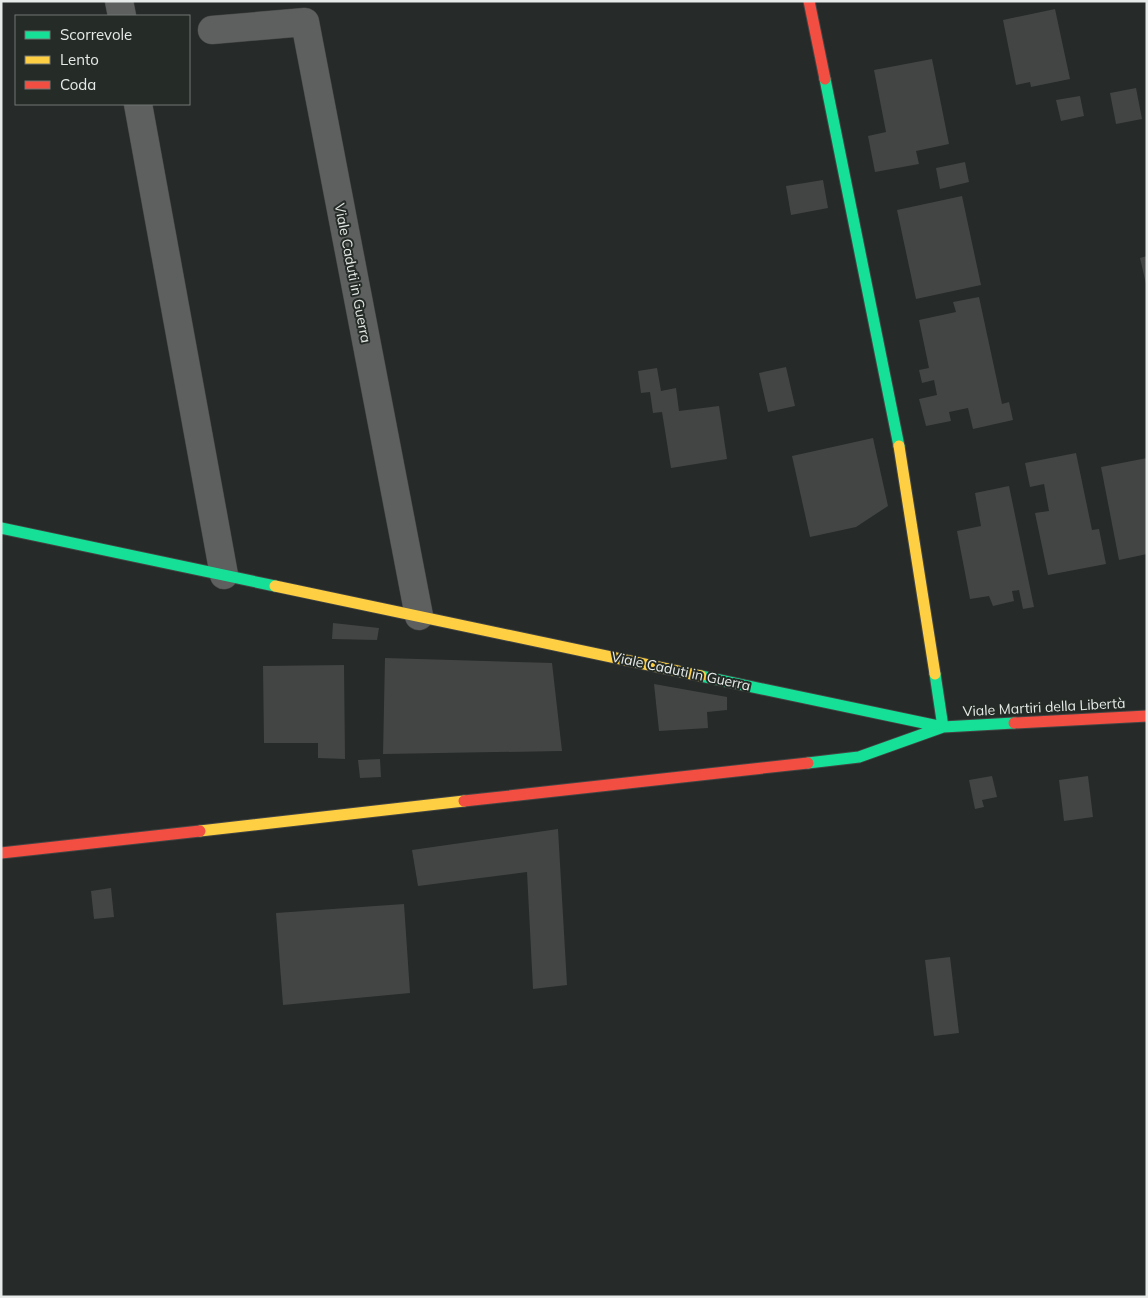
<svg xmlns="http://www.w3.org/2000/svg" width="1148" height="1298" font-family="Mulish,sans-serif">
  <rect width="100%" height="100%" fill="#262a28"/>
  <path fill="#424544" d="M1055 9 1070 79 1031 87 1030 82 1016 85 1003 20Z
    M932 59 949 144 916 151 919 164 875 172 868 136 886 132 874 70Z
    M1136 88 1142 119 1116 124 1110 93Z
    M1080 96 1084 116 1061 121 1056 100Z
    M965 162 969 182 940 189 936 168Z
    M823 180 828 208 791 215 786 186Z
    M962 196 981 285 916 299 897 210Z
    M1147 256V284H1146L1140 258Z
    M979 297 1002 404 1009 402 1013 420 973 429 968 408 949 412 951 421 926 426 919 399 937 395 934 380 922 383 919 370 929 368 919 320 956 312 953 302Z
    M786 367 795 406 768 412 759 373Z
    M657 368 661 391 676 388 679 411 719 406 727 459 671 468 662 412 653 413 650 392 641 393 638 371Z
    M873 438 888 506 856 527 810 537 792 456Z
    M1076 453 1092 530 1099 529 1106 564 1048 575 1035 513 1049 511 1044 484 1030 487 1025 463Z
    M1147 458V554L1119 560 1101 467Z
    M1009 486 1034 607 1023 609 1019 590 1012 591 1014 601 993 606 989 596 970 599 957 531 981 526 975 493Z
    M333 623 379 628 377 640 332 639Z
    M385 658 552 663 562 751 383 754Z
    M344 665 345 759 318 758V743H264L263 666Z
    M654 684 727 697V710L707 712 708 728 659 731Z
    M380 759 381 777 360 778 358 760Z
    M992 776 997 797 982 800 984 807 975 809 969 780Z
    M1088 776 1093 817 1064 821 1059 780Z
    M558 829 567 985 533 989 527 872 418 886 412 850Z
    M111 888 114 917 94 919 91 891Z
    M404 904 410 993 283 1005 276 913Z
    M950 957 959 1033 934 1036 925 960Z"/>
  <g fill="none" stroke-linecap="round" stroke-linejoin="round">
    <g stroke="#434544" stroke-width="29">
      <path id="street" d="M119 1 122 16
        M212 30 305 22 419 616
        M138 104 224 575"/>
    </g>
    <g stroke="#434544" stroke-width="13">
      <path id="fast" d="M825 79 899 446
        M1 528 275 586
        M701 676 943 727 1014 723
        M808 763 859 757 943 727 935 674"/>
    </g>
    <g stroke="#434544" stroke-width="13">
      <path id="slow" d="M899 446 935 674
        M275 586 701 676
        M200 831 464 801"/>
    </g>
    <g stroke="#434544" stroke-width="13">
      <path id="jam" d="M809 1 825 79
        M1014 723 1147 716
        M464 801 808 763
        M1 853 200 831"/>
    </g>
    <use href="#street" stroke="#5d605f" stroke-width="28"/>
    <use href="#fast" stroke="#16e098" stroke-width="11"/>
    <use href="#slow" stroke="#ffcf43" stroke-width="11"/>
    <use href="#jam" stroke="#f24e42" stroke-width="11"/>
  </g>
  <g text-anchor="middle" stroke-width="4" stroke-linejoin="round" paint-order="stroke">
    <g font-size="14" fill="#e6eae8" stroke="#252b27">
      <text transform="translate(353 273) rotate(79)" y="5">Viale Caduti in Guerra</text>
      <text transform="translate(681 671) rotate(12)" y="5">Viale Caduti in Guerra</text>
      <text transform="translate(1044 707) rotate(-3)" y="5">Viale Martiri della Libertà</text>
    </g>
  </g>
  <rect width="1148" height="1298" fill="none" stroke="#e6eae8" stroke-width="5"/>
  <rect x="15" y="15" width="175" height="90" fill="#252b27" stroke="#727774"/>
  <rect x="25" y="31" width="25" height="8" fill="#16e098" stroke="#727774"/>
  <text x="60" y="40" font-size="15" fill="#e6eae8">Scorrevole</text>
  <rect x="25" y="56" width="25" height="8" fill="#ffcf43" stroke="#727774"/>
  <text x="60" y="65" font-size="15" fill="#e6eae8">Lento</text>
  <rect x="25" y="81" width="25" height="8" fill="#f24e42" stroke="#727774"/>
  <text x="60" y="90" font-size="15" fill="#e6eae8">Coda</text>
</svg>
